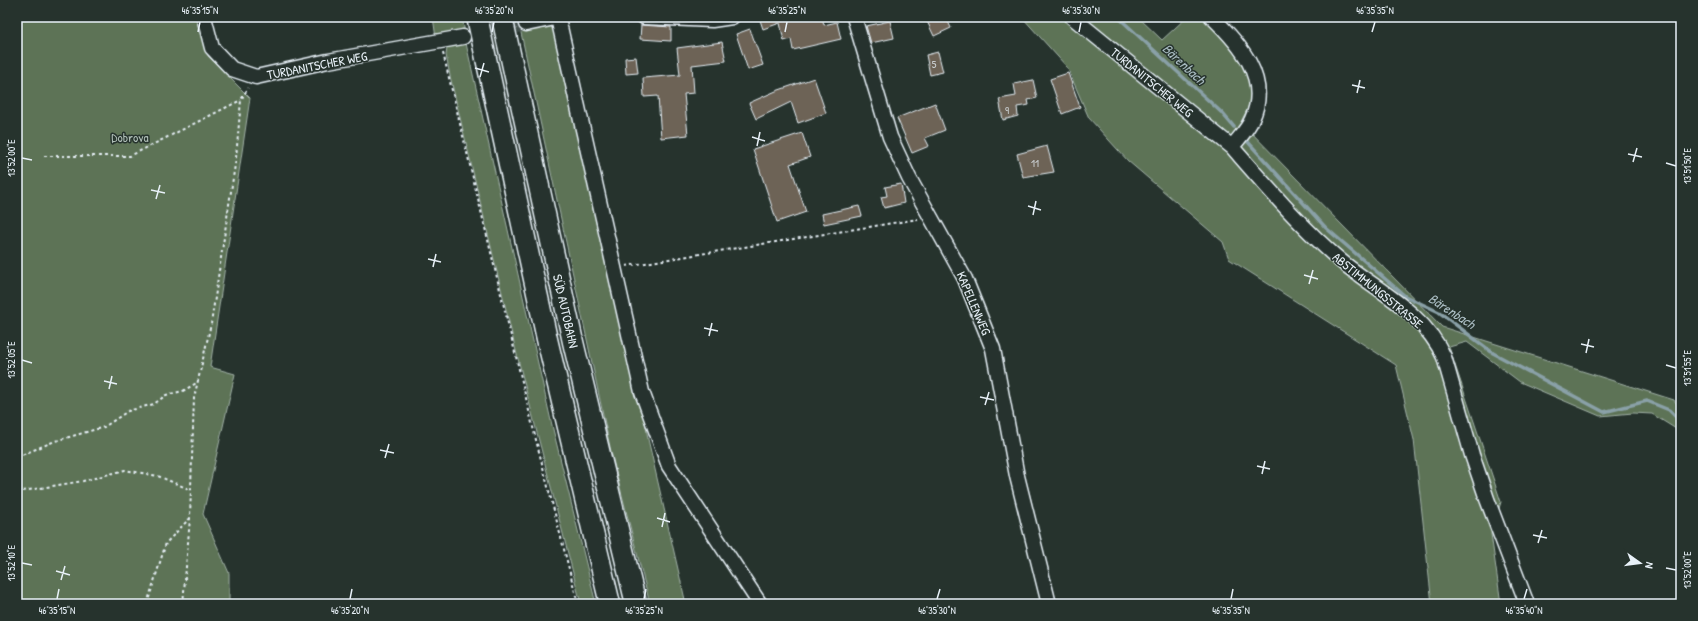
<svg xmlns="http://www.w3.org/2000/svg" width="1698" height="621" font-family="'Patrick Hand',sans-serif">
  <rect width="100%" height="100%" fill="#26332d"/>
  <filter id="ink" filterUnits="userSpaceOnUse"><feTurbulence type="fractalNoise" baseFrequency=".025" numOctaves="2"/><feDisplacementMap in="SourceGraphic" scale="8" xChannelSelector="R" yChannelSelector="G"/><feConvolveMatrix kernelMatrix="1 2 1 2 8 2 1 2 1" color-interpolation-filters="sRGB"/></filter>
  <g filter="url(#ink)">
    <path fill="#5d7357" stroke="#a2b2a8" d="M17 17H200L208 56 250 98 210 367 235 374 203 514 229 573V604H17Z
      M433 17H462L465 33 436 38Z
      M1022 17H1138L1162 40 1187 17H1202C1223 39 1259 70 1249 105 1248 110 1243 116 1241 122L1442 327 1674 400 1681 410V432L1652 414 1633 413 1600 416 1520 382 1467 342 1449 347 1501 502 1491 534 1501 604H1432L1414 440 1396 365 1229 259 1223 242 1128 161 1089 118 1067 67Z
      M552 21 641 398 648 439 686 604H650L612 456 520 28Z
      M465 39 551 421 596 604H581L515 347 450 76 446 55 447 48Z"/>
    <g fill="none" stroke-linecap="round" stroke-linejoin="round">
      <path stroke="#8aa1a8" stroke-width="3.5" d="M1118 17 1222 113 1234 127
        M1248 142 1326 228 1405 296 1439 312 1493 353 1604 412 1647 401 1669 410 1681 422"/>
    </g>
    <path fill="#6d6356" stroke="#e8f1f8" d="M768 17H822L824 25 837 22 841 39 793 50 791 39 784 41 780 23 763 29 760 20Z
      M925 17H946L951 28 934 36Z
      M890 21 894 38 871 43 866 26Z
      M641 25 671 27V41L640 39Z
      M750 29 763 65 748 70 736 34Z
      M722 42 726 61 692 65 694 93 684 94 688 135 661 138 658 96 644 97 643 78 680 75 677 48Z
      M938 52 943 72 930 75 926 55Z
      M636 57 638 73 626 74 625 58Z
      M1068 73 1080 107 1062 114 1050 79Z
      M814 78 826 113 798 123 791 102 756 119 749 103 776 91Z
      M1033 80 1037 98 1028 100 1029 105 1017 107 1018 116 1003 120 999 99 1016 96 1014 84Z
      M935 103 945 130 925 138 929 146 912 153 897 118Z
      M802 133 810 157 790 164 806 212 777 222 753 149Z
      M1047 146 1054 172 1023 177 1017 154Z
      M901 184 904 203 884 208 881 197 887 196 885 187Z
      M859 206 862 216 824 224 822 214Z"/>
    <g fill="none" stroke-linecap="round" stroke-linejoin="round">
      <path stroke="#43504b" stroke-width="14" stroke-dasharray="14 7" stroke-linecap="butt" d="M471 35 526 24"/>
      <g stroke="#e8f1f8" stroke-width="17">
        <path id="minor" d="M204 17 212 48 232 69 256 77 328 61 463 37
          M644 17 712 20 732 17
          M854 17 890 137 909 178 965 279 993 349 1017 476 1049 604
          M1072 17 1232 147
          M1212 17C1239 43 1271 79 1252 119 1248 129 1238 139 1232 147 1267 187 1301 227 1341 261 1377 291 1424 312 1444 357L1472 455 1487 499 1527 604
          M558 18 642 392 669 466 760 604
          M526 24 560 17"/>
      </g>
      <g stroke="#e8f1f8" stroke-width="23">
        <path id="highway" d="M477 17 547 339 610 604
          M502 17 573 342 636 604"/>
      </g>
      <path stroke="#e8f1f8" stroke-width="2" stroke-dasharray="3 3" stroke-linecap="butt" d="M443 53 536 440 578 604
        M44 156H130L241 100
        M626 266 918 219
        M17 457 55 441 104 427 128 411 154 404 166 395 183 391 198 382
        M17 492 83 481 125 470 158 476 191 490
        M147 604 166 543 189 519
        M183 604 190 518 194 398 211 324 236 158 241 100 248 88"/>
      <use href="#minor" stroke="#26332d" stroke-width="14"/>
      <use href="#highway" stroke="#26332d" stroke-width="20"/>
    </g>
  </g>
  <path fill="none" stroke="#e8f1f8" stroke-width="1.5" d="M198 32 200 22M492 32 494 22M785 32 787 22M1079 32 1081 22M1372 32 1375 22M475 68 489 72M480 77 484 63M1352 85 1365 88M1357 93 1360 80M752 137 765 141M757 146 760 132M1628 154 1642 157M22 158 32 160M1633 162 1637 148M1666 163 1676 166M151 190 165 193M156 199 160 185M1028 206 1041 210M1033 215 1036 201M428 259 441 262M433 267 436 254M1304 275 1318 279M1309 284 1313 270M704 328 718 331M709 336 712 323M1581 344 1594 347M1586 353 1589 339M22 360 32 363M1666 365 1676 368M104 381 117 384M109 389 112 376M980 397 994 400M985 405 989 392M380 450 394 453M385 458 389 444M1257 466 1270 469M1262 474 1265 461M657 518 670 522M662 527 665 513M1533 535 1547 538M1538 543 1542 530M22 563 32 565M1666 568 1676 570M56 571 70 575M61 580 65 566M57 599 59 589M350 599 352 589M644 599 646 589M937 599 940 589M1231 599 1233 589M1524 599 1527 589"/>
  <g text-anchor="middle" stroke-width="3" stroke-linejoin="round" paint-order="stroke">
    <g font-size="11" fill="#c9ced0">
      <text x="934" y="68">5</text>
      <text x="1007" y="114">9</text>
      <text x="1035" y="167">11</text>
    </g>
    <g font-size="13" fill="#e8f1f8" stroke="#26332d">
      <text transform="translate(317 65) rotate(-11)" y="5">TURDANITSCHER WEG</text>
      <text transform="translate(1152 82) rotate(39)" y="5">TURDANITSCHER WEG</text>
      <text transform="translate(1378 290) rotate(39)" y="5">ABSTIMMUNGSSTRASSE</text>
      <text transform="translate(974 303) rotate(67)" y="5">KAPELLENWEG</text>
      <text transform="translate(566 311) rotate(77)" y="5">SÜD AUTOBAHN</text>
    </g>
    <g font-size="13" fill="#b0bfb8" stroke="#26332d">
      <text x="130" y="142">Dobrova</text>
    </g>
    <g font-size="14" font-style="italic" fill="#a9bcc2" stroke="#26332d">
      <text transform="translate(1184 64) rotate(43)" y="5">Bärenbach</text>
      <text transform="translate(1452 311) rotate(33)" y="5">Bärenbach</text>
    </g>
  </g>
  <rect width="1698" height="621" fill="none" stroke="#26332d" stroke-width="44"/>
  <g transform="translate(1640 563) rotate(104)" stroke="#26332d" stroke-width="3" paint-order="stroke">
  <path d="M0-3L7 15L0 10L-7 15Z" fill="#e8f1f8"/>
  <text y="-6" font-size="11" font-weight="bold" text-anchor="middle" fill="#e8f1f8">N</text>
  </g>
  <rect x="22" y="22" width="1654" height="577" fill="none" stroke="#e8f1f8" stroke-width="1.5"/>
  <g font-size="10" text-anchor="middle" fill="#e8f1f8">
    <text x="200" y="14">46°35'15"N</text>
    <text x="494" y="14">46°35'20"N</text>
    <text x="787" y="14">46°35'25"N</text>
    <text x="1081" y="14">46°35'30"N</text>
    <text x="1375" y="14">46°35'35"N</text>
    <text transform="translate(11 158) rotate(-90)" y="4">13°52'00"E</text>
    <text transform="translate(1687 166) rotate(-90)" y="4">13°51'50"E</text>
    <text transform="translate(11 360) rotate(-90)" y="4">13°52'05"E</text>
    <text transform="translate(1687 368) rotate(-90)" y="4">13°51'55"E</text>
    <text transform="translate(11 563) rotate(-90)" y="4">13°52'10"E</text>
    <text transform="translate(1687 570) rotate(-90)" y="4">13°52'00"E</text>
    <text x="57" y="614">46°35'15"N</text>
    <text x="350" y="614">46°35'20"N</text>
    <text x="644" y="614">46°35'25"N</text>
    <text x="937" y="614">46°35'30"N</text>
    <text x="1231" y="614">46°35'35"N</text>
    <text x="1524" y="614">46°35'40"N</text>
  </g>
</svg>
